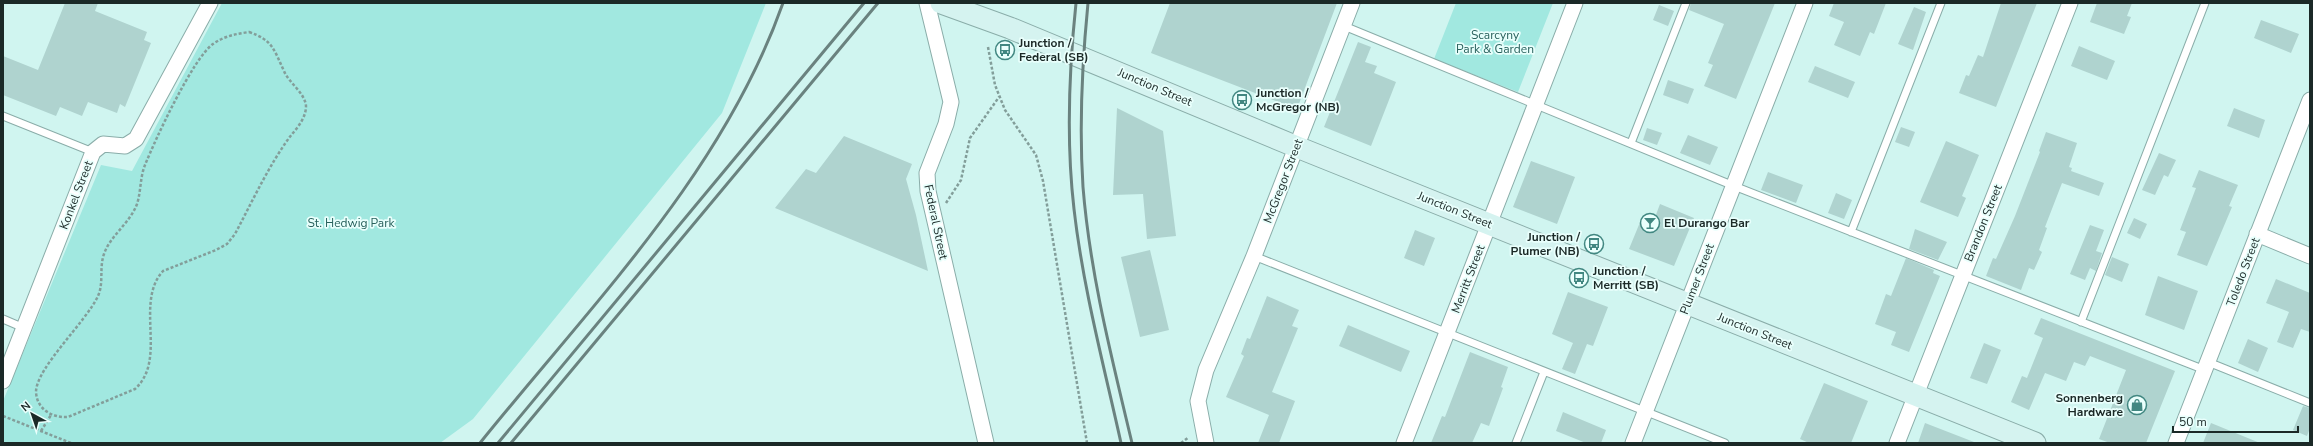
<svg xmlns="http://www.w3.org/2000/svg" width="2313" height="446" font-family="'Nunito Sans',sans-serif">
  <rect width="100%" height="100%" fill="#d0f5f0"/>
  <path fill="#a1e8e0" d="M222 3H766L722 113 473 419 440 443H3V401L101 165 132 171Z
    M1456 3H1553L1518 92 1434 59Z"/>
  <path fill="#afd3cf" d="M65 3H98L95 11 147 32 144 40 151 43 125 107 120 104 117 113 88 102 82 116 60 107 56 116 3 95V56L38 70Z
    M1170 3H1337L1297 109 1151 53Z
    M1691 3H1775L1736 99 1704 86 1713 65 1708 63 1724 24 1689 10Z
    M1834 3H1886L1874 34 1870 32 1860 56 1834 45 1844 22 1829 16Z
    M2001 3H2037L1996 107 1959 93 1966 75 1969 76 1978 55 1983 57Z
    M2097 3H2132L2127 16 2131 17 2124 34 2090 22Z
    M1659 5 1674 11 1668 26 1653 20Z
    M1914 7 1926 12 1913 50 1898 44Z
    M2261 20 2299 34 2291 53 2254 38Z
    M1358 42 1371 47 1365 62 1377 66 1374 73 1396 82 1371 146 1324 127Z
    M2079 46 2115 61 2107 80 2071 66Z
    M1815 66 1855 82 1848 98 1808 82Z
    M1668 80 1694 89 1688 104 1663 95Z
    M1117 108 1163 131 1176 236 1147 239 1143 194 1113 195Z
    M2234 108 2265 120 2259 138 2227 126Z
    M1901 127 1915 132 1909 147 1895 142Z
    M1647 128 1662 133 1657 145 1643 140Z
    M2046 132 2077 143 2069 167 2072 168 2071 171 2104 183 2099 196 2062 183 2045 227 2047 228 2039 250 2042 252 2034 270 2029 268 2021 290 1986 276 1993 258 1996 259 2015 216 2040 152 2039 151Z
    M1688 135 1718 147 1710 165 1680 153Z
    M844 136 912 164 906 179 916 215 928 271 775 208 806 169 816 173Z
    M1946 141 1979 155 1962 196 1966 198 1958 217 1920 202Z
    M2159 153 2176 160 2168 177 2164 175 2155 195 2142 190Z
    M1531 161 1575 177 1557 224 1513 207Z
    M2199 170 2238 185 2229 206 2232 207 2207 266 2177 255 2186 232 2180 230 2196 188 2192 187Z
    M1768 172 1803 185 1796 203 1761 190Z
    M1836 193 1852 200 1844 219 1828 213Z
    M1660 204 1694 218 1674 266 1629 249 1643 215 1654 220Z
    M2134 218 2147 224 2140 239 2127 233Z
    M2090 225 2104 230 2096 251 2102 253 2096 271 2090 268 2085 280 2070 274Z
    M1915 229 1947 242 1938 260 1909 249Z
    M1415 230 1435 238 1424 266 1404 258Z
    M1150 250 1169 330 1140 337 1121 257Z
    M2112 257 2129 264 2122 282 2105 275Z
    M1906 258 1934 270 1933 273 1940 276 1909 352 1891 345 1896 332 1875 324 1886 294 1891 296Z
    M2158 276 2198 291 2184 330 2145 315Z
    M2276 279 2310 293V332L2301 329 2293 348 2277 342 2289 312 2266 303Z
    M1568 292 1608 307 1593 346 1587 344 1575 374 1562 369 1573 343 1552 334Z
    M1267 296 1299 310 1292 326 1298 328 1272 392 1295 401 1279 443H1258L1269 415 1226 397 1244 356 1241 354 1247 338 1250 339Z
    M2041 318 2175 371 2146 443H2110L2099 439 2126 370 2090 356 2085 366 2074 362 2066 381 2045 373 2029 410 2011 402 2022 376 2027 378 2043 338 2034 334Z
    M1348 325 1410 351 1401 372 1339 346Z
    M2248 339 2268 348 2258 372 2238 363Z
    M1984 343 2001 350 1987 384 1970 378Z
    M1470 352 1508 367 1501 387 1503 388 1489 426 1481 423 1472 443H1431L1442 416 1445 417Z
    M1824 383 1868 401 1851 443H1809L1800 439Z
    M2303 406 2310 408V428L2307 436 2293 430Z
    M1563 412 1606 430 1601 443H1586L1556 431Z
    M1925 423 1974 442V443H1918Z
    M2211 423 2260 443H2203Z"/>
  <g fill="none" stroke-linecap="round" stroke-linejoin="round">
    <g stroke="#8aada9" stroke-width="9">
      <path id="lane" d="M1344 26 1734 186 2205 370
        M3 116 93 152
        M1631 143 1686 3
        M1851 232 1941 3
        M1254 256 1725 443
        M3 319 24 328
        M2081 322 2205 3
        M2208 362 2310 403
        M1516 443 1544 372"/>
    </g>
    <g stroke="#8aada9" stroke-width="17">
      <path id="street" d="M927 3 951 102 946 124 927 173 928 191 986 443
        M2257 234 2310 256
        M3 381 93 152 103 144 125 146 136 139 210 3
        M1206 443 1198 401 1206 370 1254 256 1352 3
        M1404 443 1575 3
        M1633 443 1805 3
        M1897 443 2070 3
        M2176 443 2310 100"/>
    </g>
    <g stroke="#8aada9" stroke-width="23">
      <path id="secondary" d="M941 3 1010 28 1297 147 2035 443"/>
    </g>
    <path stroke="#839e9a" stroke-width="2.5" stroke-dasharray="3 2" stroke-linecap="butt" d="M249 32C273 40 274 50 284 71 289 83 305 93 306 106 306 119 296 129 289 138 268 167 252 202 235 234L227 244 216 250 163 271C134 303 168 359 135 389L68 417C53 418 37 410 36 392 36 368 86 322 98 296 104 283 99 268 104 254 110 236 130 223 137 204 141 192 140 177 145 165 155 140 193 58 213 44 224 36 236 34 249 32Z
      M988 47 995 85 1005 110 1036 155 1043 181 1087 443
      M946 203 961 180 970 138 999 97
      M3 416 71 443
      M41 431 51 415
      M1181 443 1189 437"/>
    <use href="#lane" stroke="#fff" stroke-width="7"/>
    <use href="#street" stroke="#fff" stroke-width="15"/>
    <use href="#secondary" stroke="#d5f3f0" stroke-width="21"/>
    <path stroke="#6a827f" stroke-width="3" d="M1076 3C1069 70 1066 141 1074 209 1083 288 1104 366 1121 443
      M1088 3C1082 64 1079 126 1083 187 1090 274 1112 359 1132 443
      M480 443C591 305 723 173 783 3
      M498 443 864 3
      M511 443 878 3"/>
  </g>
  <defs>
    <g id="bus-ring" transform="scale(1)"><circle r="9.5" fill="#e9fffc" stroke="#418781" stroke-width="1.5"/><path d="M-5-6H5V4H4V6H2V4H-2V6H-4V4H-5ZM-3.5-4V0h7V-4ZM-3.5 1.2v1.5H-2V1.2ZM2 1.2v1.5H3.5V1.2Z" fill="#418781"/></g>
    <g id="bar-ring" transform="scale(1)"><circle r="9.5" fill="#e9fffc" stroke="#418781" stroke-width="1.5"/><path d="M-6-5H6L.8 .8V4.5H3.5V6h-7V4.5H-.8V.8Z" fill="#418781"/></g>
    <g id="shop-ring" transform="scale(1)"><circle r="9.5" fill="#e9fffc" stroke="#418781" stroke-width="1.5"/><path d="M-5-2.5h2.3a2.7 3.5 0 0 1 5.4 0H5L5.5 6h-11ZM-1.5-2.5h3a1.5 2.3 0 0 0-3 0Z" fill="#418781"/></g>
  </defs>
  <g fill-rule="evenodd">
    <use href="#bus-ring" x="1005" y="50"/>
    <use href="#bus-ring" x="1242" y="100"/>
    <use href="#bar-ring" x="1650" y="223"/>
    <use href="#bus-ring" x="1594" y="244"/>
    <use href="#bus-ring" x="1579" y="278"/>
    <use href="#shop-ring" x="2137" y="405"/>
  </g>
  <g text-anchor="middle" stroke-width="3.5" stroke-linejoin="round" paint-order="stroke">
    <g font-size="12" fill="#28615c" stroke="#e9fffc">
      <text x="1495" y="39">Scarcyny<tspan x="1495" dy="14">Park &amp; Garden</tspan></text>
      <text x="351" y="227">St. Hedwig Park</text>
    </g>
    <g font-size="12" font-weight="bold" fill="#1b2927" stroke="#e9fffc" text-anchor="start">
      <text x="1019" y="47">Junction /<tspan x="1019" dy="14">Federal (SB)</tspan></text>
      <text x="1256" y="97">Junction /<tspan x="1256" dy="14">McGregor (NB)</tspan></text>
      <text x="1664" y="227">El Durango Bar</text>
      <text x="1580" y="241" text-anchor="end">Junction /<tspan x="1580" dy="14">Plumer (NB)</tspan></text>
      <text x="1593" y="275">Junction /<tspan x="1593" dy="14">Merritt (SB)</tspan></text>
      <text x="2123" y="402" text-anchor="end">Sonnenberg<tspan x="2123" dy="14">Hardware</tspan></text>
    </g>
    <g font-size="12" fill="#1b2927" stroke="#e9fffc">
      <text transform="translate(1155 87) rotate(23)" y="4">Junction Street</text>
      <text transform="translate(1283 181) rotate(-69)" y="4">McGregor Street</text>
      <text transform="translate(76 195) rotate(-69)" y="4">Konkel Street</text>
      <text transform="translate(1455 210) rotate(22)" y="4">Junction Street</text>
      <text transform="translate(936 222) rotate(78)" y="4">Federal Street</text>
      <text transform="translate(1983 223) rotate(-68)" y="4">Brandon Street</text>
      <text transform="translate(2243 272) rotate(-69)" y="4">Toledo Street</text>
      <text transform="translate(1468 279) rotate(-69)" y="4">Merritt Street</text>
      <text transform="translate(1697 279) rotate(-69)" y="4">Plumer Street</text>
      <text transform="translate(1755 331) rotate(22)" y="4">Junction Street</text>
    </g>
  </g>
  <rect width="2313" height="446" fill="none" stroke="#1b2927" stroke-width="8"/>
  <g transform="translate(32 414) rotate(320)" stroke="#e9fffc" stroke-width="3" paint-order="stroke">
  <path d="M0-3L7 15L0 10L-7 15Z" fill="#1b2927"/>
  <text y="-6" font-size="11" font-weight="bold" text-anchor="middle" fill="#1b2927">N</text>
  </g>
  <path d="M2173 426v6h125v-6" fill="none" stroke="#1b2927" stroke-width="2"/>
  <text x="2179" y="426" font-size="12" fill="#1b2927" stroke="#e9fffc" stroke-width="3" paint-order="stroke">50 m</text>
</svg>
